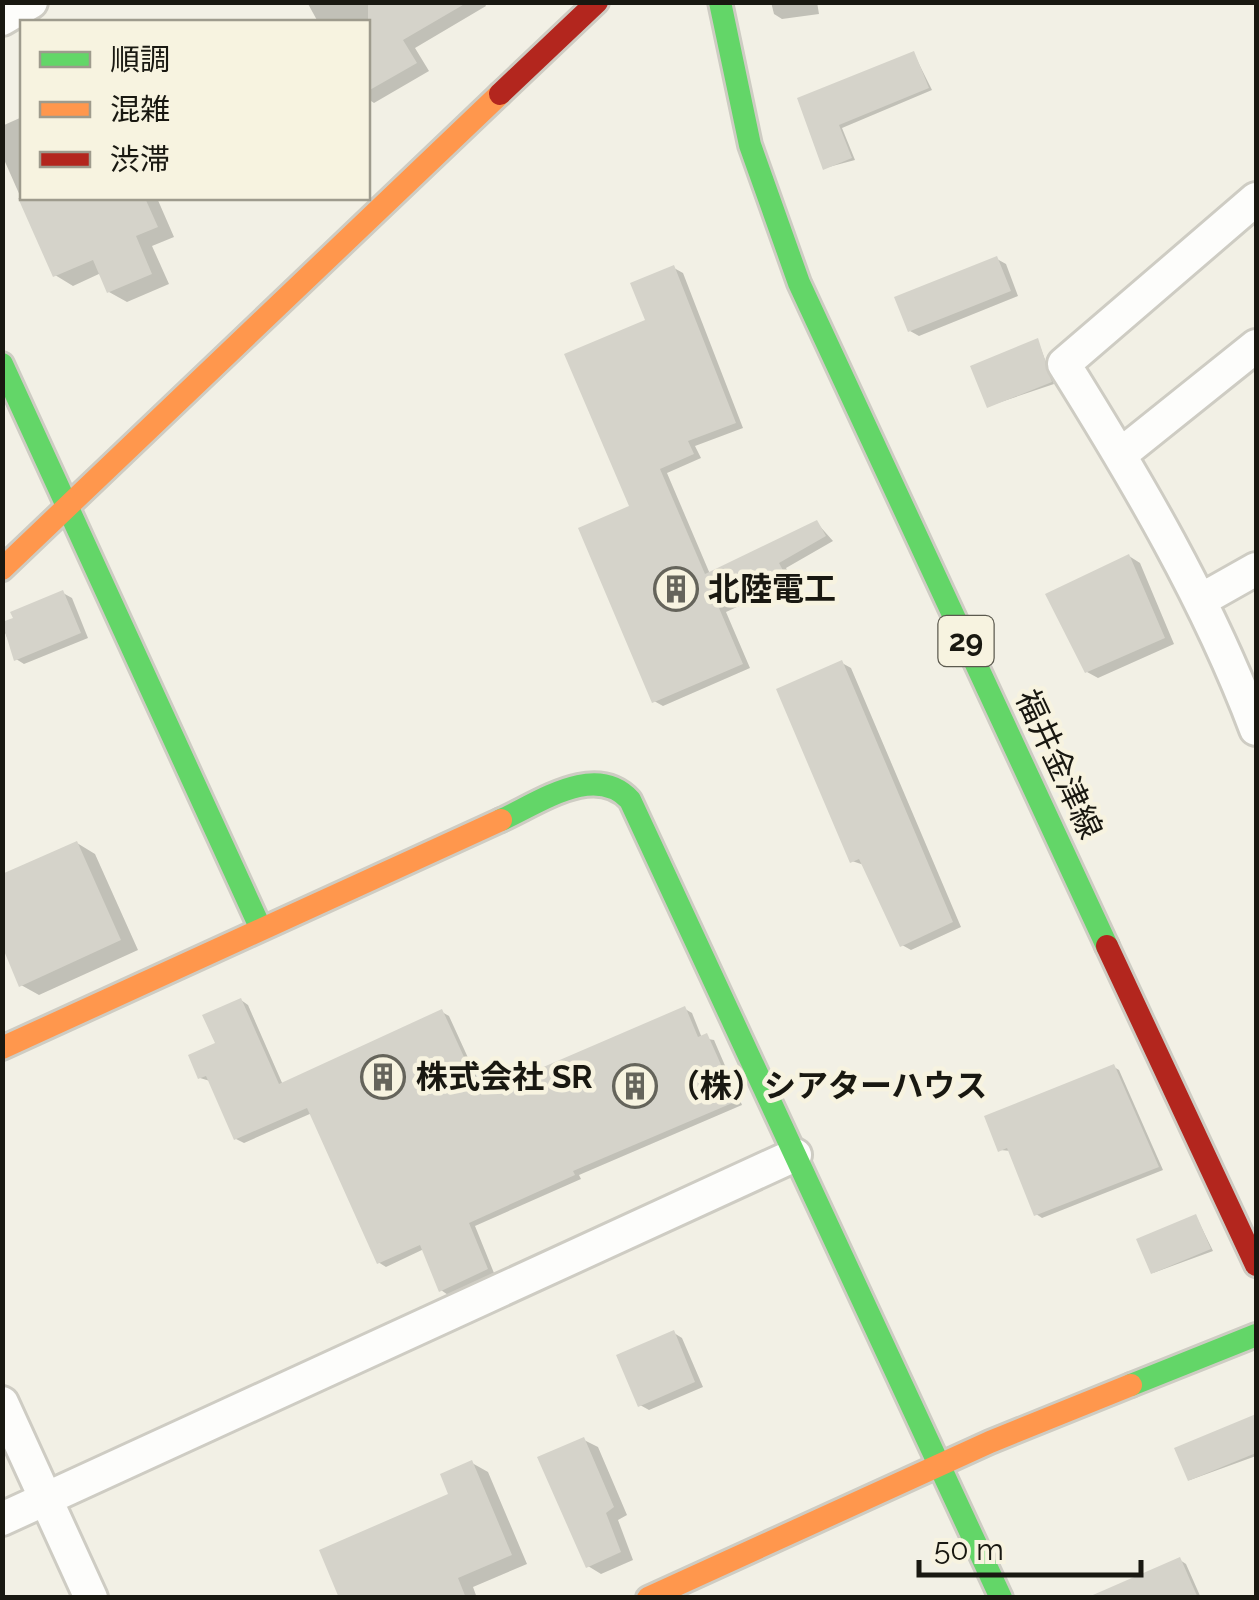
<svg xmlns="http://www.w3.org/2000/svg" width="1259" height="1600" font-family="Raleway,'Noto Sans JP',sans-serif">
  <rect width="100%" height="100%" fill="#f2f0e5"/>
  <path fill="#0003" d="M307 2H484L486 6 415 48 429 71 374 103 368 99V22H318Z
    M771 2H817L819 14 782 19 774 14Z
    M914 54 932 90 842 128 855 160 825 168 800 99Z
    M22 117V198H157L174 237 152 246 169 284 127 302 109 292 101 273 73 286 55 275 2 155V126Z
    M997 259 1006 264 1018 296 919 336 910 331Z
    M674 268 683 273 743 428 695 446 701 458 667 473 710 574 817 523 833 541 786 568 793 581 726 612 750 668 663 706 654 701 633 507 648 321Z
    M1038 341 1054 384 989 406Z
    M1129 556 1140 563 1174 644 1098 678 1087 672Z
    M63 593 72 598 88 638 24 664 16 659 2 625Z
    M842 663 851 668 961 927 911 950 902 945 864 865 852 861Z
    M77 843 95 854 138 950 39 995 21 985Z
    M241 1000 248 1005 283 1085 442 1012 449 1016 485 1095 685 1009 692 1013 702 1038 714 1040 742 1105 579 1175 581 1179 475 1226 494 1273 448 1295 441 1290 424 1249 386 1267 378 1262 312 1113 244 1143 236 1139 210 1081 200 1078Z
    M1114 1067 1119 1070 1163 1170 1042 1218 1036 1214 1011 1151 1000 1150Z
    M1196 1216 1213 1251 1153 1273Z
    M674 1333 682 1338 703 1387 649 1410 640 1405Z
    M1256 1416V1456L1190 1480 1177 1449Z
    M584 1440 598 1447 627 1515 618 1520 633 1560 601 1574 588 1566Z
    M472 1463 488 1472 527 1564 473 1587 477 1598H342L452 1496Z
    M1180 1560 1186 1564 1201 1598H1093Z"/>
  <path fill="#d5d3ca" d="M368 2H468L403 40 417 63 368 91Z
    M914 51 929 88 839 125 852 158 823 170 797 98Z
    M18 198H145L158 227 136 236 152 274 107 293 93 260 53 277Z
    M997 256 1011 291 908 332 894 297Z
    M674 265 736 423 688 441 694 454 660 469 705 574 817 520 826 536 779 563 786 576 719 608 743 664 652 703 578 528 629 506 564 354 645 320 630 283Z
    M1038 338 1052 382 987 408 970 366Z
    M1129 554 1165 638 1085 673 1045 594Z
    M63 590 81 633 14 661 2 622 13 618 10 612Z
    M842 660 953 922 900 947 859 859 850 863 776 689Z
    M77 841 121 940 19 987 2 946V874Z
    M241 998 279 1084 442 1009 481 1094 685 1006 698 1037 707 1033 737 1101 573 1171 575 1175 469 1223 488 1269 439 1292 420 1245 377 1264 307 1108 234 1140 206 1076 198 1079 188 1055 215 1043 202 1015Z
    M1114 1064 1159 1167 1034 1216 1007 1148 998 1152 984 1116Z
    M1196 1214 1211 1249 1151 1274 1136 1239Z
    M674 1330 695 1382 638 1407 616 1355Z
    M1256 1414V1453L1188 1481 1174 1448Z
    M584 1437 614 1507 606 1513 621 1552 586 1568 537 1457Z
    M472 1460 512 1555 458 1578 466 1598H339L319 1550 448 1494 440 1474Z
    M1180 1557 1198 1598H1086Z"/>
  <g fill="none" stroke-linecap="round" stroke-linejoin="round">
    <g stroke="#ceccc3" stroke-width="38">
      <path id="street" d="M2 19 31 2
        M1256 199 1064 364C1137 481 1207 599 1256 729
        M1120 455 1256 346
        M1201 600 1256 569
        M2 1403 91 1598
        M2 1519 795 1155"/>
    </g>
    <g stroke="#ceccc3" stroke-width="28">
      <path id="fast" d="M720 2 750 145 799 283 1107 946
        M2 364 260 927
        M501 820C539 803 595 762 630 800L1001 1598
        M1131 1385 1256 1335"/>
    </g>
    <g stroke="#ceccc3" stroke-width="28">
      <path id="slow" d="M2 569 500 94
        M2 1048 501 820
        M648 1598 990 1442 1131 1385"/>
    </g>
    <g stroke="#ceccc3" stroke-width="28">
      <path id="jam" d="M500 94 597 2
        M1107 946 1256 1265"/>
    </g>
    <use href="#street" stroke="#fdfdfb" stroke-width="32"/>
    <use href="#fast" stroke="#63d668" stroke-width="22"/>
    <use href="#slow" stroke="#ff974d" stroke-width="22"/>
    <use href="#jam" stroke="#b3261e" stroke-width="22"/>
  </g>
  <defs>
    <g id="building-ring" transform="scale(2.25)"><circle r="9.5" fill="#f7f3e0" stroke="#65645b" stroke-width="1.5"/><path d="M-4-6H4V6H1V3H-1V6H-4ZM-2.5-4.3h1.7v1.8h-1.7ZM.8-4.3h1.7v1.8H.8ZM-2.5-1h1.7V.8h-1.7ZM.8-1h1.7V.8H.8Z" fill="#65645b"/></g>
  </defs>
  <g fill-rule="evenodd">
    <use href="#building-ring" x="676" y="589"/>
    <use href="#building-ring" x="383" y="1077"/>
    <use href="#building-ring" x="635" y="1086"/>
  </g>
  <g text-anchor="middle" stroke-width="9" stroke-linejoin="round" paint-order="stroke">
    <rect fill="#f7f3e0" stroke="#5c5a4f" stroke-width="2.5" x="938.5" y="616" width="55" height="50" rx="8"/>
    <g font-size="30" font-weight="bold" fill="#191811">
      <text x="966" y="651">29</text>
    </g>
    <g font-size="32" font-weight="bold" fill="#191811" stroke="#f7f3e0" text-anchor="start">
      <text x="708" y="600">北陸電工</text>
      <text x="416" y="1088">株式会社 SR</text>
      <text x="668" y="1097">（株）シアターハウス</text>
    </g>
    <g font-size="32" fill="#191811" stroke="#f7f3e0">
      <text transform="translate(1059 764) rotate(65)" y="11">福井金津線</text>
    </g>
  </g>
  <rect width="1259" height="1600" fill="none" stroke="#191811" stroke-width="10"/>
  <rect x="20" y="20" width="350" height="180" fill="#f7f3e0" stroke="#9e9b8d" stroke-width="2.5"/>
  <rect x="40" y="52" width="50" height="15" fill="#63d668" stroke="#9e9b8d" stroke-width="2.5"/>
  <text x="110" y="70" font-size="30" fill="#191811">順調</text>
  <rect x="40" y="102" width="50" height="15" fill="#ff974d" stroke="#9e9b8d" stroke-width="2.5"/>
  <text x="110" y="120" font-size="30" fill="#191811">混雑</text>
  <rect x="40" y="152" width="50" height="15" fill="#b3261e" stroke="#9e9b8d" stroke-width="2.5"/>
  <text x="110" y="170" font-size="30" fill="#191811">渋滞</text>
  <path d="M919 1560v15h222v-15" fill="none" stroke="#191811" stroke-width="5"/>
  <text x="934" y="1560" font-size="30" fill="#191811" stroke="#f7f3e0" stroke-width="8" paint-order="stroke">50 m</text>
</svg>
